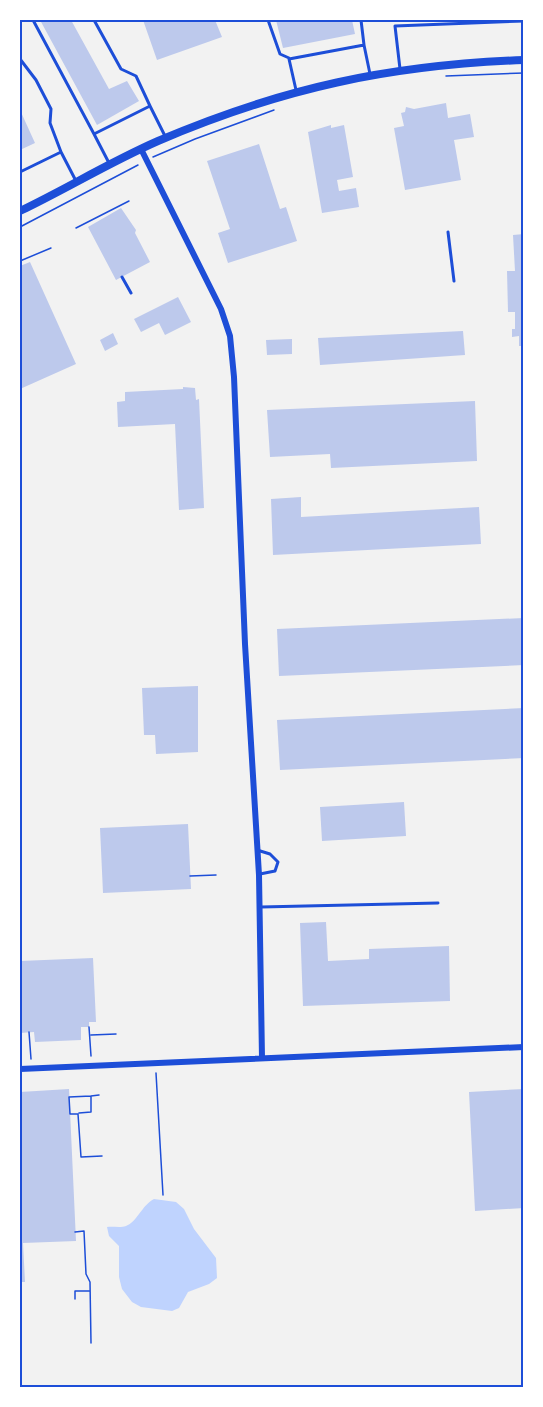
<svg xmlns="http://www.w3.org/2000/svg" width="543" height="1407" font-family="Lora,serif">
  <rect width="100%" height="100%" fill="#f2f2f2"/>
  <path fill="#bfd3fe" d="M154 1199 176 1202 184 1209 194 1229 216 1258 217 1278 209 1284 188 1292 179 1308 172 1311 141 1307 132 1302 122 1289 119 1277V1246L109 1236 107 1227C113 1226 120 1228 126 1226 137 1222 142 1205 154 1199Z"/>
  <path fill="#bdc9ec" d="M40 20H71L109 89 127 81 139 101 97 125Z
    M143 20H215L222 37 157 60Z
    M276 20H352L355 34 283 48Z
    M446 103 448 118 470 114 474 137 454 140 461 180 405 190 394 128 404 126 401 113 405 112 406 107 414 109Z
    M20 110 35 143 20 150Z
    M331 125V128L344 125 353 177 337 180 339 191 356 188 359 207 322 213 308 132Z
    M259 144 280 209 286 207 297 241 228 263 218 233 230 229 207 161Z
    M121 208 136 230 135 233 150 262 116 280 88 227Z
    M524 234V346H519V336L512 337V329H515V312H508L507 271H515L513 235Z
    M30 262 76 364 20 389V266Z
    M178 297 191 322 165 335 159 323 141 332 134 319Z
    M463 331 465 355 320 365 318 338Z
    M113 333 118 344 105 351 100 340Z
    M292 339V354L267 355 266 340Z
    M183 387 195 388 196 400 199 399 204 508 179 510 175 424 118 427 117 402 125 401V392L183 389Z
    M475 401 477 461 331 468 330 454 270 457 267 410Z
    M301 497V517L479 507 481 544 273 555 271 499Z
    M524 618V665L279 676 277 629Z
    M198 686V752L156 754 155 735H144L142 688Z
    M524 708V758L280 770 277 720Z
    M404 802 406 836 322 841 320 807Z
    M188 824 191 889 103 893 100 828Z
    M326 922 328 961 369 959V949L449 946 450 1001 303 1006 300 923Z
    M93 958 96 1022H89V1027H81V1040L35 1042 34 1032 20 1033V961Z
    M69 1089 76 1241 23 1243 25 1282H20V1092Z
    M524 1089V1208L475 1211 469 1092Z"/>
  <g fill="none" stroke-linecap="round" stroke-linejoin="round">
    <path stroke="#1d4ed8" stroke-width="1.5" d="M446 76 524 73
      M153 157 195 139 274 110
      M20 227 138 165
      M76 228 129 201
      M20 261 51 248
      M190 876 216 875
      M89 1027 91 1056
      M29 1032 31 1059
      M91 1035 116 1034
      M156 1073 163 1195
      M91 1096 69 1097 70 1114H78L81 1157 102 1156
      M79 1113 91 1112V1096L99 1095
      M75 1232 84 1231 86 1274 90 1282 91 1343
      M75 1299V1291H89"/>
    <path stroke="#1d4ed8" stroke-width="3" d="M33 20 94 134
      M94 20 121 69 136 76 150 106
      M268 20 280 54 289 58
      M361 20 364 45
      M20 59 36 80 51 109 50 123 61 152
      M400 69 395 26 524 21
      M296 90 289 59 364 45 370 74
      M109 163 94 134 150 106 165 136
      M20 172 61 152 76 181
      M448 232 454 281
      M122 277 131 293
      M257 850 270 854 278 862 275 871 260 874
      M261 907 438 903"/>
    <path stroke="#1d4ed8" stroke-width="6" d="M141 149 221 309 230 336 234 377 245 644 259 875 262 1058
      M20 1069 524 1047"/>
    <path stroke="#1d4ed8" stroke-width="8" d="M20 211C66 189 110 162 158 141 282 88 389 65 524 60"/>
  </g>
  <rect width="543" height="1407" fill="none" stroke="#ffffff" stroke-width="42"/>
  <rect x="21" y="21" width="501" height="1365" fill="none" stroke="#1d4ed8" stroke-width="2"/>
</svg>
